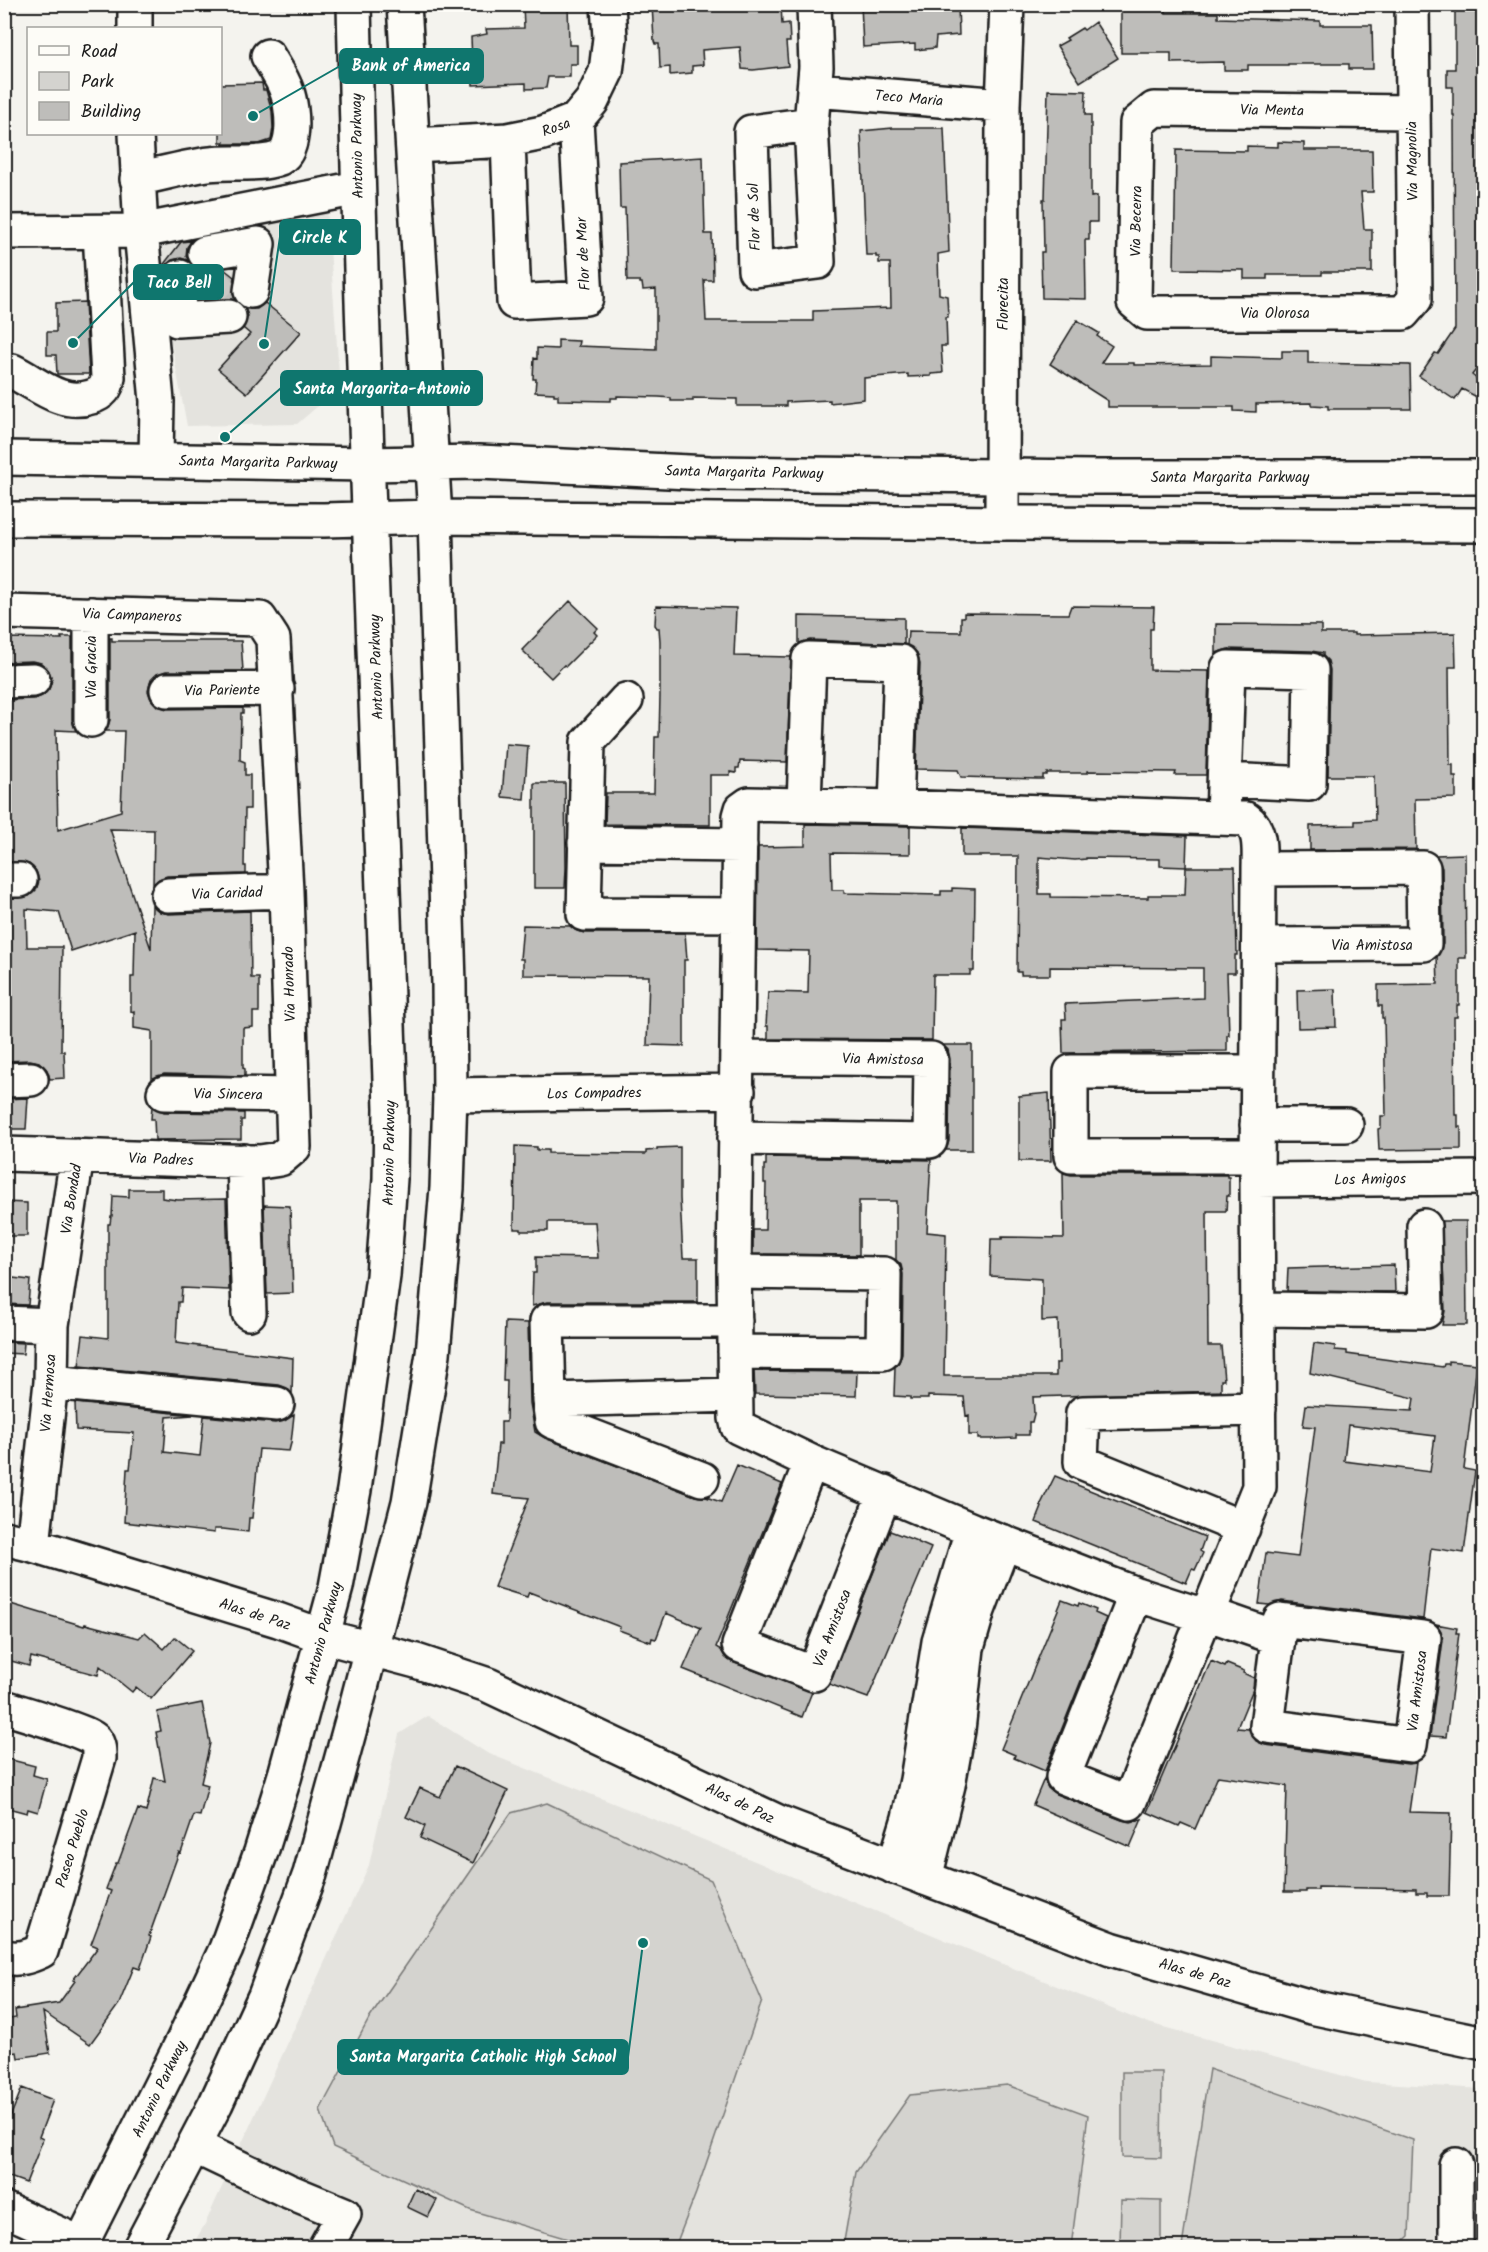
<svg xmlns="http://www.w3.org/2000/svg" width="1488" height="2252" font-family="Kalam,sans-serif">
  <rect width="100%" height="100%" fill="#f4f3ee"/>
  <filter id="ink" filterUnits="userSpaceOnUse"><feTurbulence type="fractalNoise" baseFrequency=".0167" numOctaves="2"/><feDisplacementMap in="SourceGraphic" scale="12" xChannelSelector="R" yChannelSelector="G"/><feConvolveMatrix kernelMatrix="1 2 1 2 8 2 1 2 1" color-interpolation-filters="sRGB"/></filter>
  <g filter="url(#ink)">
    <path fill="#e4e3de" d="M327 207 340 387 297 424 187 426 157 268 168 231Z
      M428 1716 487 1753 653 1819 1141 2021 1366 2082 1483 2089V2247L191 2248 205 2224 369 1865 399 1734Z"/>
    <path fill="#d4d3cf" stroke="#787876" stroke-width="1.5" d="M547 1803 711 1880 762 2001 696 2193 675 2247H595L470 2210 333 2147 320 2110 369 2019 511 1813Z
      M1209 2069 1413 2140 1409 2236 1397 2247H1182Z
      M1122 2072H1162L1161 2158 1122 2157Z
      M1007 2085 1088 2115 1071 2247H843L856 2172 910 2095Z
      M1121 2200 1161 2201V2247H1120Z"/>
    <path fill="#bebdba" stroke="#1c1c1c" stroke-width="1.5" fill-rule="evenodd" d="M523 4H568L569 45H577V64H570V77H548L546 88 526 89V83L473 85 471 37 487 34 486 29 524 28Z
      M652 4H781L782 24 789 23 790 42H786L788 66 753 70 742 69 740 47 702 50 703 65 692 66V73L670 75V67L660 68 659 44H655L654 41Z
      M861 4H958L959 35 936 37 935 48 915 50V44L863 47Z
      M1455 4H1484V359L1472 375 1484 385V401L1462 389 1455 400 1419 376 1435 353 1438 354 1455 329 1454 115H1453V87H1447V69H1455Z
      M1121 10H1166V13H1218V18L1320 21V25H1372L1373 69H1349V64H1288V65H1248V70H1224V62L1171 63V53H1121Z
      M1095 22 1118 58 1080 82 1057 46 1068 40 1066 38 1082 28 1084 30Z
      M262 83 263 90H266L272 111 273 128 271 140 259 144H223L224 142H220V84Z
      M1048 90 1086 91 1085 115H1091V197L1097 196V222H1089V240H1085L1086 299 1042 298 1041 252H1044L1043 199H1045Z
      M893 128H944L949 252 938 254 939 294 947 296 948 317H946L947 346H941L943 373 931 374V376L908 377V374L864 378V399L830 403V400L786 402V406H737V399L693 398V401H671V398L659 397 617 396V398H611V401L558 400V395H554V393L535 392 536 379H533L534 358 537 359V348L558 349V340L579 341 578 346 656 349V289L643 290 642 283H640V281H627L625 208H620L619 162 703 157 705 234H712L713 280H704L706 321H813V311L891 308 890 263H879V257H876V255H866L861 131Z
      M1278 142 1304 143V150H1372L1373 192H1361L1364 229H1372V272H1322V275H1267V279H1244V270L1174 269 1176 150 1247 151V146L1278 147Z
      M189 241 191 242 187 247 186 256 189 261 181 258 172 260 166 265 164 264 181 242Z
      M224 269 234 277 232 289 235 300H207L198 292 197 270 208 271Z
      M85 302 89 374H57L56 355H47V332H56V303Z
      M265 303 301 332 247 393 218 369 250 334 243 328 248 316 245 308 257 309Z
      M1077 320 1099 333 1097 336 1112 346 1101 363H1134V365L1211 364V356L1282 358V351H1308V363L1410 365 1411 409H1328V406L1312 405V403L1256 404V412L1234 411V407H1108V401L1050 364Z
      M570 601 598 628 594 632 597 635 566 666 564 665 551 678 522 650Z
      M656 606 736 608 734 656 791 657 787 762 740 761 739 768H736V773L730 772V775H710V825L605 824 606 793H654L655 737H659L660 696V641L659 628H657L655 625Z
      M1071 606 1154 607 1153 629H1150V670L1209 671 1206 775H1175L1176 772 1088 771V773H1047V775H1043V779H1037L961 777 958 770 916 769 920 663 917 653 907 645 908 631 961 632V617H964V613L1068 614Z
      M799 616 904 618V644L810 640 799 643Z
      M1216 624 1321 625V633H1354V635L1455 633 1456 667H1449L1450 765H1453V777H1456V798L1415 799 1416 849 1310 850V826L1355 825V821L1375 820 1374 776H1328L1330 670 1328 661 1323 656V653L1311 651 1228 649 1216 653Z
      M61 637H72V720L76 731 56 730 58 830 121 811 124 731H106L110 720V638H112V641H241L243 671H166L157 674 151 680 148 691 151 699 157 706 167 709 243 708V713H241L240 760 245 762V775H250V809H245L244 866H246V874L167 876 159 879 153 885 154 830 110 829 151 949 152 905 160 912 169 914 250 911 251 978H259V1012H253V1027L243 1028V1068L245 1069V1076L164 1074 152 1079V1031L134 1028V1011L131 1012V977H134L135 930 71 951 59 912 26 909 27 947H62L61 1051H64L65 1078 50 1079 47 1070 39 1062 30 1060 4 1061V899L29 896 36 890 39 881 36 871 29 864 4 861V700L34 699 42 696 49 689 52 680 49 671 41 663 32 661 4 662V638L62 639Z
      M506 744 528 746 524 799 502 797Z
      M534 783H565L566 868 565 888H534Z
      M805 824 910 826V854L831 853 832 890H844V893L941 895V891H952V888L975 889 974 971H970V975H933L932 1040 768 1039V1026H766L768 992 808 993 809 951 757 950 758 847 805 846Z
      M962 828 1187 836 1186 867 1160 866V859L1086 858V859L1075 860 1039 857V894H1051V897L1148 898V895H1185L1186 867H1235L1237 955H1235V973H1227L1229 1035H1227V1051L1063 1053 1062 1019H1066L1065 1004 1203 998V968L1050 967V975H1021V972H1017L1018 856H962Z
      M1465 854 1466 958H1459V1005H1457V1017H1454L1455 1115H1458V1127H1461V1149L1379 1150 1378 1129 1381 1128V1116H1386L1384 1018H1382V1006H1378V985L1438 984 1437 956 1443 944 1442 868 1436 855Z
      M523 925 570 926 575 930 584 933H685L687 960H684V1046L647 1045 649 976 523 975V959H520Z
      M1335 989 1336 1027 1298 1028 1297 990Z
      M943 1045H972V1150H946L949 1141 950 1059 948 1050Z
      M1049 1093 1051 1161H1019V1096Z
      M28 1098 26 1129H4V1099Z
      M152 1106 164 1112 244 1113V1120H241V1139L155 1140 154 1119H151Z
      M515 1146 537 1147V1150H548V1153L646 1154V1151L657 1150V1148L680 1147V1198L683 1258H698V1302H547L532 1306 533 1273H536V1257L598 1258 595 1222H548V1231H521V1229H514Z
      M766 1157 931 1160 927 1232 946 1234 944 1376H1056V1363H1059L1058 1320 1042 1321V1279L990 1276 991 1239H1002V1237L1064 1238 1063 1173 1071 1175H1227V1177H1229V1196H1227L1226 1211H1207L1208 1346H1221L1224 1380H1221V1391L1033 1397 1034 1414 1032 1422H1029V1435H1016V1438L992 1439H978V1435H969V1415L966 1416 964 1397 928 1396V1399H910V1397L894 1396 895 1367 899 1362 902 1353 903 1274 901 1265 896 1260V1201H859V1255L753 1254V1230H765L766 1183H764V1165H766Z
      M129 1189H162V1198L178 1200 226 1199 229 1290 182 1288 181 1302H178L176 1343 293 1358 292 1394 287 1388 279 1385 79 1366 83 1335 108 1338V1224H110L111 1216H112L113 1196 129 1197Z
      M4 1202 27 1203V1236H4Z
      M264 1205 290 1206 293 1293 267 1294Z
      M1441 1221H1466L1467 1325H1442L1445 1311Z
      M1394 1265 1395 1292 1287 1291 1288 1268Z
      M4 1277 30 1280 28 1305 4 1304Z
      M505 1322 528 1323 530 1403 535 1432 545 1438 695 1496 706 1497 721 1502 737 1465 782 1484 716 1647 721 1650 725 1657 732 1662 812 1692 802 1717 683 1669 701 1628 666 1613 656 1639 652 1638 651 1642 619 1630 620 1627 529 1592 527 1597 494 1587 529 1498 493 1494 498 1444H501V1422H506L507 1381H503Z
      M4 1342 24 1343 23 1354 4 1353Z
      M1314 1343 1335 1346V1350L1347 1351V1354L1398 1361 1443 1367 1444 1364H1449V1361L1477 1364 1464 1469 1475 1471 1464 1553 1431 1548 1423 1619 1282 1601 1269 1605 1259 1604 1266 1553 1298 1557 1315 1427 1303 1426 1306 1405 1412 1411 1414 1398 1310 1373ZM1348 1425 1435 1436 1430 1472 1344 1461Z
      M754 1371 857 1372 856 1396 755 1394Z
      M75 1403 193 1415 167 1417 164 1452 200 1456 204 1416 275 1423 284 1421 294 1415 291 1443 289 1451 259 1449 252 1518H249L248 1532 223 1529H214V1533L124 1522 127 1469H130L134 1433 76 1430Z
      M1055 1476 1205 1537 1200 1551 1203 1553 1195 1570 1192 1569 1186 1583 1036 1522 1042 1507 1040 1506Z
      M890 1531 917 1541V1542L931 1548 868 1698 829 1684Z
      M1062 1600 1078 1606 1079 1603 1096 1610 1095 1613 1106 1618 1045 1771 1014 1758 1015 1755 1001 1749Z
      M4 1602 84 1626 85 1624 139 1638 145 1632 164 1649 175 1637 192 1651 151 1699 136 1687 132 1692 100 1666 98 1675 31 1657 29 1666 4 1659Z
      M1436 1624 1457 1628 1456 1633H1459L1446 1737 1430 1736 1443 1640 1441 1631Z
      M1211 1661 1225 1667 1227 1664 1244 1671 1243 1673 1254 1678 1253 1689 1237 1728 1249 1729 1256 1741 1265 1745 1408 1764 1416 1763 1409 1812 1451 1813 1449 1896H1427V1893H1416V1889L1318 1887V1890H1306V1892H1284L1287 1786 1218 1776 1195 1829 1181 1823 1179 1826 1147 1812Z
      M202 1703 210 1743 201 1783 208 1785 200 1816 194 1815 181 1853 179 1852 149 1936 151 1937 140 1969 134 1967 119 2004 90 2044 43 2012 50 2053 18 2058 17 2052 4 2054V2020L16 2018 15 2010 59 2003 75 1981 73 1980 98 1947 91 1944 111 1891 106 1889 116 1863H118L138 1809 146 1812 154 1778 165 1781 156 1732 161 1731 157 1712Z
      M4 1758 35 1766 33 1775 47 1779 38 1812 28 1809 27 1813 4 1807Z
      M455 1766 508 1791 473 1863 420 1838 425 1826 406 1817 420 1788 440 1797Z
      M1044 1779 1048 1788 1056 1794 1122 1820 1131 1822 1142 1819 1130 1847 1033 1805Z
      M22 2088 53 2100 39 2137 43 2139 26 2183 4 2175V2113L11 2115Z
      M415 2189 437 2200 428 2217 407 2207Z"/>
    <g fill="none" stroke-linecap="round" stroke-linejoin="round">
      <path stroke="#c9c8c4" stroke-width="33" stroke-dasharray="33 16" stroke-linecap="butt" d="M202 296 228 272"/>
      <g stroke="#1c1c1c" stroke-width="38">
        <path id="minor" d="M135 4V28
          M814 90 1003 105
          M1412 112 1154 109 1137 123 1134 302 1147 313H1403L1415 299 1412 4
          M811 124 751 132 755 270 818 262 811 124 816 67 814 4
          M136 134 141 231 157 401 156 460
          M508 140 514 302 586 298 576 120
          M413 145 508 140 543 133 576 120 592 101 606 72 610 38 608 4
          M137 179C161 174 185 167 209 164 231 161 256 166 277 159 297 153 293 108 287 92 283 79 275 68 268 56
          M4 232 141 231 358 188
          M205 253 258 244 251 291
          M180 277 177 320 229 317
          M12 371C37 383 61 407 91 397 101 394 107 388 108 377L100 232
          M1002 523 1003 105 1007 4
          M4 612 260 619 273 639 286 891 294 1147 280 1159 260 1162 4 1154
          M91 614V720
          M4 681 33 680
          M167 690 277 689
          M626 700 588 742 584 914 738 915
          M749 804 896 807 1246 819C1262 830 1259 851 1259 869L1257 1180 1259 1487 1211 1606 1206 1613 1192 1612 1136 1594 972 1530 811 1462 738 1427 736 1418 734 1272 740 816 742 809Z
          M804 805 809 659 901 662 896 807
          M1223 818 1228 668 1311 670 1309 784 1225 780
          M585 843 740 845
          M4 880H20
          M168 895 286 891
          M1259 945 1424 944 1423 868 1259 869
          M4 1080 31 1079
          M164 1093 292 1095
          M450 1095 738 1091
          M1257 1125H1346
          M735 1138 930 1141 931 1059 738 1057
          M1257 1156H1071V1072H1257
          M244 1161 249 1313
          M1257 1180 1484 1178
          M734 1272 884 1274 883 1353 735 1352
          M1257 1309 1426 1311 1424 1226
          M735 1321H547L549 1400 736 1395
          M4 1323 52 1325
          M51 1382 277 1404
          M549 1400 552 1421 702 1479
          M811 1462 739 1645 814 1674 885 1492
          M1243 1528 1081 1462 1083 1413 1259 1409
          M4 1538 33 1545 278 1620 322 1636
          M33 1545 51 1382 52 1325 77 1156
          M1136 1594 1063 1777 1129 1803 1206 1613 1278 1638 1280 1620 1424 1638 1410 1745 1267 1726 1278 1638
          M4 1707C19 1712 89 1732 95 1740 99 1745 99 1751 99 1758L41 1951C28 1957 19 1960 4 1957
          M894 1867 909 1818 917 1780 939 1642 972 1530
          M925 1878 948 1785 958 1730 967 1648 978 1610 1004 1542
          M194 2146 286 2190 344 2214 325 2248
          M4 2209 80 2243
          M1456 2248V2165"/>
      </g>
      <g stroke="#1c1c1c" stroke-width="38">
        <path id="major" d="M4 458 367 464 479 462 710 473 1094 477H1484
          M4 519 324 520 435 517 1002 523 1484 525
          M322 1636 416 1661 488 1685 778 1822 1111 1949 1311 2007 1484 2043
          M79 2248 182 2043 226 1949 261 1852 285 1775 336 1587 354 1490 383 1276 390 1179 391 1108C378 740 362 373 354 4
          M140 2248 216 2103 265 1996 310 1874 358 1699 409 1502 433 1354 447 1188 450 1095 449 984 435 517 404 4"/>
      </g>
      <use href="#minor" stroke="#fdfcf7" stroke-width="33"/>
      <use href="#major" stroke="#fdfcf7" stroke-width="33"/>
    </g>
  </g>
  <g text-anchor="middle" stroke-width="4.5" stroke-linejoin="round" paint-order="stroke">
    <g font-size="15" fill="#1c1c1c" stroke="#fdfcf7">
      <text transform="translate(909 98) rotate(5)" y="5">Teco Maria</text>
      <text transform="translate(1272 110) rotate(1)" y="5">Via Menta</text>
      <text transform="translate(556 127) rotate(-20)" y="5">Rosa</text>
      <text transform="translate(357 146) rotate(-91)" y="5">Antonio Parkway</text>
      <text transform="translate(1412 161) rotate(-91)" y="5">Via Magnolia</text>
      <text transform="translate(754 217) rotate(-92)" y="5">Flor de Sol</text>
      <text transform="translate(1136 221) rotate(-89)" y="5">Via Becerra</text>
      <text transform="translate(583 254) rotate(-93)" y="5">Flor de Mar</text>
      <text transform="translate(1003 304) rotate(-90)" y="5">Florecita</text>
      <text x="1275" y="318">Via Olorosa</text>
      <text transform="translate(258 462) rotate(1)" y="5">Santa Margarita Parkway</text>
      <text transform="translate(744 472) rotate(1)" y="5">Santa Margarita Parkway</text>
      <text x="1230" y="482">Santa Margarita Parkway</text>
      <text transform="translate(132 615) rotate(2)" y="5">Via Campaneros</text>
      <text transform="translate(91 667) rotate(-90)" y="5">Via Gracia</text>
      <text transform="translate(376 667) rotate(-92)" y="5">Antonio Parkway</text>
      <text transform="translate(222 690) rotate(-1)" y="5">Via Pariente</text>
      <text transform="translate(227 893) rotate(-2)" y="5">Via Caridad</text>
      <text x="1372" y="950">Via Amistosa</text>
      <text transform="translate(289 984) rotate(-92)" y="5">Via Honrado</text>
      <text transform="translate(883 1059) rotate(1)" y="5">Via Amistosa</text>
      <text transform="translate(594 1093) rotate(-1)" y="5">Los Compadres</text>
      <text transform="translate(228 1094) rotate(1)" y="5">Via Sincera</text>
      <text transform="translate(389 1153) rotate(-89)" y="5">Antonio Parkway</text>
      <text transform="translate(161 1159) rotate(2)" y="5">Via Padres</text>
      <text transform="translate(1370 1179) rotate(-1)" y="5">Los Amigos</text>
      <text transform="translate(71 1199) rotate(-81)" y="5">Via Bondad</text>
      <text transform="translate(48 1393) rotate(-86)" y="5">Via Hermosa</text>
      <text transform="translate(255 1614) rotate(18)" y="5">Alas de Paz</text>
      <text transform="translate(832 1628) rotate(-69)" y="5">Via Amistosa</text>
      <text transform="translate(323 1633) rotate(-75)" y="5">Antonio Parkway</text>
      <text transform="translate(1417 1691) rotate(-83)" y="5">Via Amistosa</text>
      <text transform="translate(740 1803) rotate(26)" y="5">Alas de Paz</text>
      <text transform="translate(72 1848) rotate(-73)" y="5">Paseo Pueblo</text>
      <text transform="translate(1195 1973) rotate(16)" y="5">Alas de Paz</text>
      <text transform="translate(159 2089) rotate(-64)" y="5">Antonio Parkway</text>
    </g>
  </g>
  <path fill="none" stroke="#0f766e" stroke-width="2" d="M253 116L340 66M264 344L280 237M73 343L134 282M225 437L281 388M643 1943L628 2057"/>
  <g fill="#0f766e" stroke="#fdfcf7" stroke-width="2">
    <circle cx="253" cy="116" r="6"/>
    <circle cx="264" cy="344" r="6"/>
    <circle cx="73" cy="343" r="6"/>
    <circle cx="225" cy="437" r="6"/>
    <circle cx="643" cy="1943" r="6"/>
  </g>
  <g fill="#0f766e" stroke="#0f766e" stroke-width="2">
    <rect x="340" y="49" width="143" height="34" rx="6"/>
    <rect x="280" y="220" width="80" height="34" rx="6"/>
    <rect x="134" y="265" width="89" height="34" rx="6"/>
    <rect x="281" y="371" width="201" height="34" rx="6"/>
    <rect x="338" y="2040" width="290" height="34" rx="6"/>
  </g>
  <g font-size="16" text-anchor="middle" font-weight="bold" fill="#fff">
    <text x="411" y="71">Bank of America</text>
    <text x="320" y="243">Circle K</text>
    <text x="179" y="288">Taco Bell</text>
    <text x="382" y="394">Santa Margarita-Antonio</text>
    <text x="483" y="2062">Santa Margarita Catholic High School</text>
  </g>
  <rect width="1488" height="2252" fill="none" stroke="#fdfcf7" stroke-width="24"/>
  <rect x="12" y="12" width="1464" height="2228" fill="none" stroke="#1c1c1c" stroke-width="2" filter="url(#ink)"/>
  <rect x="27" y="27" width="195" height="108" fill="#fdfcf7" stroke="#a3a29f" stroke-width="1.5"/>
  <rect x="39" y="46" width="30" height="9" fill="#fdfcf7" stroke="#a3a29f" stroke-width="1.5"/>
  <text x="81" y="57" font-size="18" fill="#1c1c1c">Road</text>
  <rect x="39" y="72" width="30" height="18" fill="#d4d3cf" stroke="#a3a29f" stroke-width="1.5"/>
  <text x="81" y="87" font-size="18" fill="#1c1c1c">Park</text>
  <rect x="39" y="102" width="30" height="18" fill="#bebdba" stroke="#a3a29f" stroke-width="1.5"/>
  <text x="81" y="117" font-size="18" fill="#1c1c1c">Building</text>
</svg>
